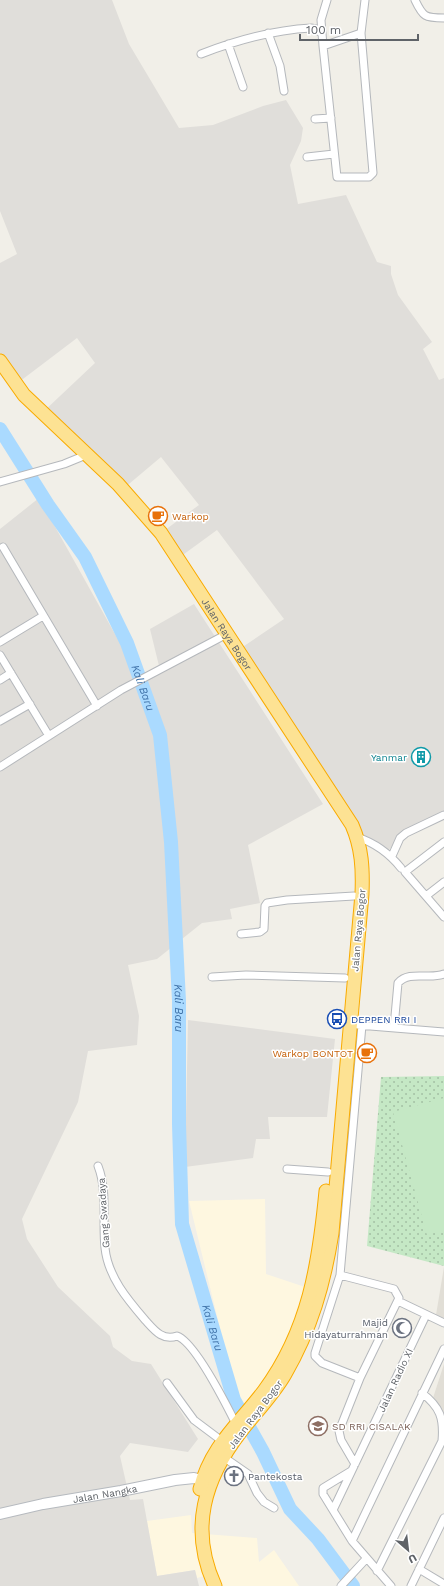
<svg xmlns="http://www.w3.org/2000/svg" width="444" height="1586" font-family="'Work Sans',sans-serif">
  <defs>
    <pattern id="grass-dots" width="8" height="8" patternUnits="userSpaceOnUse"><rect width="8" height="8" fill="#c5e8c5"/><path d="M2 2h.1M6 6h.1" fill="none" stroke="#a3c0a4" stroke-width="1.8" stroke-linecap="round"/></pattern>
  </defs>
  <rect width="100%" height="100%" fill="#f1efe8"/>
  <path fill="#fef7e0" d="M265 1199 266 1274 308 1288 277 1371 244 1408 235 1390 189 1201Z
    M191 1515 192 1533 257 1538 259 1562 274 1550 299 1586H217L212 1574 197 1578 195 1570 157 1576 147 1521Z"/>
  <path fill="#e0deda" d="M0 0H112L129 44 179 128 213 125 263 106 286 100 303 128 301 141 290 165 298 204 346 195 377 262 391 266V274L398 295 432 342 423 349 439 380 444 378V814L405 832 385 854 359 836 241 648 284 619 217 530 180 557 161 533 199 505 161 457 123 489 42 413 95 363 77 338 19 382 0 353V263L17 254 0 211Z
    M39 498 139 677 159 666 150 629 194 604 323 804 248 845 260 903 230 909 232 919 202 923 157 959 128 965 139 1016 137 1045 88 1051 78 1102 22 1219 27 1239 58 1287 110 1336 113 1347 132 1361 151 1364 198 1439 188 1452 130 1443 120 1456 130 1500 143 1499 157 1576 195 1570 199 1586H0V529Z
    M188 1020 335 1039 327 1117H268L270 1139H256L253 1158 185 1167Z"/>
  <path fill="#e1ded6" d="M444 1267V1318L436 1315Z
    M444 1364V1418L433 1398Z"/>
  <path fill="url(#grass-dots)" d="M444 1076V1266L367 1246 381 1077Z"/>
  <path fill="#c5e8c5" d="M444 1098V1230L427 1235 393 1112Z"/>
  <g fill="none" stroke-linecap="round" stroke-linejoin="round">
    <path stroke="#aadaff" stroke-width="14" id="s1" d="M0 429 48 505 85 557 127 643 160 735 171 842 179 1001V1124L182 1224 234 1400 263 1452 290 1509 318 1539 353 1586"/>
    <g stroke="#b5b8bc" stroke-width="9">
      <path id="street" d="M415 0C423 17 425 18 444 18
        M268 33 280 66 284 91
        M361 33 323 46 337 177H369L373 173 361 33 365 0
        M228 44 243 87
        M323 46 321 20 327 0
        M201 54C237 40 273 30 311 28L316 29 321 33
        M315 119 331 118
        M307 157 334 154
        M0 482 64 464 86 455
        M3 547 97 706
        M0 642 43 616
        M0 655 49 736
        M0 680 11 673
        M0 721 30 704
        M0 767 121 690 227 634
        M357 837C375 843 389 853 401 868
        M444 842 405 872 444 917
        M392 856 400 838 406 833 444 815
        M426 896 444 882
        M241 934 260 932 264 929 265 906 267 903 287 900 354 896
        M212 977 246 975 345 978
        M358 1025 444 1032
        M394 1027 398 983C409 970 430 980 444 974
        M98 1166C108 1192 102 1220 105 1248 108 1277 128 1300 146 1321 155 1331 163 1341 177 1336 195 1342 227 1406 236 1424
        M287 1169 328 1172
        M340 1275 394 1289 399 1298 360 1378 339 1431 341 1440 355 1464
        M398 1301 444 1323
        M360 1378 322 1363 315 1356V1353L340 1275 362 1025
        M167 1383 194 1420 222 1441
        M222 1456 248 1474 257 1493 264 1502 274 1508
        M351 1471 323 1488V1494L352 1541 391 1586
        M333 1510 426 1315
        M352 1541 444 1349
        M419 1569 444 1584
        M377 1571 442 1441C444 1418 440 1407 422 1393
        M341 1586 366 1559
        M411 1586 444 1518"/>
    </g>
    <g stroke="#b6babf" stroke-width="12">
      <g id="secondary">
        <path id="s2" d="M0 1514 43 1504 121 1491 175 1480 194 1478 210 1482"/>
      </g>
    </g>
    <g stroke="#f9ab00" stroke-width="15">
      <g id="highway">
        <path id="s3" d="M0 361 24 395 118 484 161 533 352 825C362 848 363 869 362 894L332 1233C324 1284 311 1329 285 1374 273 1395 256 1412 241 1431 204 1479 189 1529 215 1586"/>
        <path d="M200 1489C211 1446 239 1424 264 1391 309 1330 319 1264 326 1191"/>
      </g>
    </g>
    <use href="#street" stroke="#fff" stroke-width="7"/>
    <use href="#secondary" stroke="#fff" stroke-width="10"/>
    <use href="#highway" stroke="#fde293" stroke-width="13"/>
  </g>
  <defs>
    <g id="cafe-ring" transform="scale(1)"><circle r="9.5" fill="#fff" stroke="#e8710a" stroke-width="1.5"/><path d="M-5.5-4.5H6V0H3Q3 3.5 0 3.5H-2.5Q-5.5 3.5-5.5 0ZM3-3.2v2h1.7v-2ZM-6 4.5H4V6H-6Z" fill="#e8710a"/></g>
    <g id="building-ring" transform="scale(1)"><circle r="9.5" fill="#fff" stroke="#0f9aa8" stroke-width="1.5"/><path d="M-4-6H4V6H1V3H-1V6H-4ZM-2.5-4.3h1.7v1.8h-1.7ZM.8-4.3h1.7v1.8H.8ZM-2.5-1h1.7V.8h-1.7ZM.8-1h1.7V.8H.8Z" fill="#0f9aa8"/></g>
    <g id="bus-ring" transform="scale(1)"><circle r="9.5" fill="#fff" stroke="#1a4fb4" stroke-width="1.5"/><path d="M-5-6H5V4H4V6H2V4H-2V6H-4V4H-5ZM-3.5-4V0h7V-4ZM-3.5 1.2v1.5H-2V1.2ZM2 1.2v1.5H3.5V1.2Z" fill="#1a4fb4"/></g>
    <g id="mosque-ring" transform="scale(1)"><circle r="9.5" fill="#fff" stroke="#6b7280" stroke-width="1.5"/><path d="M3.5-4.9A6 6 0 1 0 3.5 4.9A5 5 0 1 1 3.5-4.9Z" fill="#6b7280"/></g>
    <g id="school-ring" transform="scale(1)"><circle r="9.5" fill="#fff" stroke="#8d6e63" stroke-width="1.5"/><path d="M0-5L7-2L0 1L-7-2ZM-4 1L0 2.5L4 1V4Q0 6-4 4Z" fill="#8d6e63"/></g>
    <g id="church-ring" transform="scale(1)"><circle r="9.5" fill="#fff" stroke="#6b7280" stroke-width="1.5"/><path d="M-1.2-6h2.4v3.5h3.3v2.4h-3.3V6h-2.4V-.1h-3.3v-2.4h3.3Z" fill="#6b7280"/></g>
  </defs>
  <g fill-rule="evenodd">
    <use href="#cafe-ring" x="158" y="516"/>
    <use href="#building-ring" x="421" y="757"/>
    <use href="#bus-ring" x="337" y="1019"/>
    <use href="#cafe-ring" x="367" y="1053"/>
    <use href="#mosque-ring" x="402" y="1328"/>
    <use href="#school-ring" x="318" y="1426"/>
    <use href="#church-ring" x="234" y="1476"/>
  </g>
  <g text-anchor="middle" stroke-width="3" stroke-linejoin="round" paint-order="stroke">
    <g font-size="10" fill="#c56008" stroke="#fff" text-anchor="start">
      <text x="172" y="520">Warkop</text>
      <text x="353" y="1057" text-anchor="end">Warkop BONTOT</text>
    </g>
    <g font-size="10" fill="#5f6368" stroke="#fff">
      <text dy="4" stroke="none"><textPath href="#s3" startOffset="357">Jalan Raya Bogor</textPath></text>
      <text transform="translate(358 930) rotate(-85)" y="4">Jalan Raya Bogor</text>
      <text transform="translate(103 1213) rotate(-94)" y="4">Gang Swadaya</text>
      <text transform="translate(395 1380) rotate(-65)" y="4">Jalan Radio XI</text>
      <text transform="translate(255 1414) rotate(-53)" y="4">Jalan Raya Bogor</text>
      <text dy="4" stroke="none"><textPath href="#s2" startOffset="107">Jalan Nangka</textPath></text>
    </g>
    <g font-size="10" fill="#0d838f" stroke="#fff" text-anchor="end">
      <text x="407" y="761">Yanmar</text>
    </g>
    <g font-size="10" fill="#164399" stroke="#fff" text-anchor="start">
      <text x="351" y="1023">DEPPEN RRI I</text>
    </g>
    <g font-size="10" fill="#5b616d" stroke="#fff" text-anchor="end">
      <text x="388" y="1326">Majid<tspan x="388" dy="12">Hidayaturrahman</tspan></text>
      <text x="248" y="1480" text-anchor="start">Pantekosta</text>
    </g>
    <g font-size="10" fill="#785e54" stroke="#fff" text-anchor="start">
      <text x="332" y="1430">SD RRI CISALAK</text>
    </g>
    <g font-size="11" font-style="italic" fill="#4174aa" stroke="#fff">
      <text dy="4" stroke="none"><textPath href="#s1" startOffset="297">Kali Baru</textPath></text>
      <text dy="4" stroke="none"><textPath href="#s1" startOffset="621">Kali Baru</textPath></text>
      <text dy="4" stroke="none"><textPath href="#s1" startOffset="945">Kali Baru</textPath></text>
    </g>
  </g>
  <g transform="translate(408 1550) rotate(152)" stroke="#ffffff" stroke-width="3" paint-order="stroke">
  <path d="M0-3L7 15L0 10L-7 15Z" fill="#5f6368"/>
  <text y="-6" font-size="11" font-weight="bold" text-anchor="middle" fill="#5f6368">U</text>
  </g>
  <path d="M300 34v6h118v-6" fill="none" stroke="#5f6368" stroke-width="2"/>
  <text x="306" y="34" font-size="12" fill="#5f6368" stroke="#ffffff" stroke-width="3" paint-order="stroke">100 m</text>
</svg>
